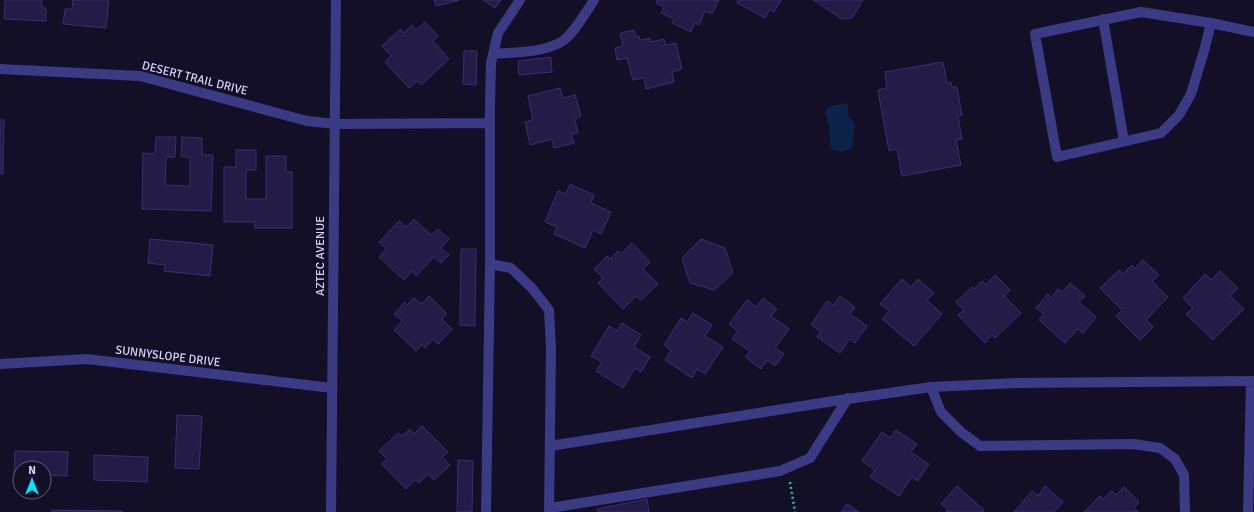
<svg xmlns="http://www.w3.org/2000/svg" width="1254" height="512" font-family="Signika,sans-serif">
  <rect width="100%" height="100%" fill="#130f26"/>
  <path fill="#0c2248" d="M845 103 848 105V115L854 123C855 126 853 147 852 149L841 152 831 149 829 126 825 113 828 107Z"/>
  <path fill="#241b47" stroke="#3b2d73" d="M5 0H42V8H46V21L4 19Z
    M73 0H109L106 28 63 24 65 9H72Z
    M434 0H460L436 6Z
    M483 0H501L495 8Z
    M657 0H719L712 14 705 11 699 25 695 23 691 32 672 23 674 19 661 13 664 7 656 3Z
    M738 0H781L774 12 770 9 765 18 737 3Z
    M813 0H863L852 18 842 19Z
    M425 22 438 36 433 41 449 59 421 85 417 81 409 88 385 62 391 56 382 46 400 29 404 33 412 25 416 30Z
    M634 30 636 37 639 36 640 40 650 38 651 42 664 39 665 45 676 43 682 69 672 72 674 82 646 89 644 78 633 80 627 58 617 60 615 48 623 46 620 33Z
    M464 51H477L476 85 463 84Z
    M551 57 552 72 519 75 518 61Z
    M943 62 947 83 951 82 952 87H957L962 115 958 116 962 139 956 140 961 165 902 176 897 149 889 151 878 90 887 88 885 72Z
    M560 88 563 98 575 95 581 116 575 120 578 133 571 134 574 143 554 148 552 139 530 145 525 122 533 120 528 96Z
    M0 120H4L3 174H0Z
    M156 137H176L175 157H166L165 185 190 186V157H181L182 137 202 138V155H213L211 211 142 209 143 153 155 154Z
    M236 150H256V170H246V199H266V156H286V172H292V228H255V222H224V167H236Z
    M570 184 594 195 591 203 611 212 601 234 593 230 585 248 554 234 557 227 545 222 558 191 566 194Z
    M414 219 431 235 438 229 449 239 441 248 449 255 441 263 434 257 416 276 412 271 404 280 379 257 386 249 379 242 399 221 406 227Z
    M150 239 213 245 210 276 164 271 165 265 148 263Z
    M701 239 725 248 733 273 714 290 690 283 682 258Z
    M632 243 650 262 643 269 658 284 641 300 636 296 623 309 598 283 603 278 594 269 607 256 610 259 618 251 621 254Z
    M461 249H476L475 326 460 325Z
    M1143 260 1159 275 1152 281 1168 297 1146 320 1153 327 1140 340 1116 316 1122 310 1100 288 1119 270 1123 274 1132 265 1135 268Z
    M1220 271 1238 288 1230 296 1244 309 1213 340 1186 314 1193 308 1183 298 1205 274 1211 280Z
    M995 275 1010 290 1004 296 1021 313 995 338 992 335 985 343 958 315 964 310 956 302 972 287 974 289 982 281 986 285Z
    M902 279 911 287 918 279 934 293 927 300 942 314 914 346 882 319 889 311 880 304Z
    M1070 283 1085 296 1079 302 1096 317 1083 333 1078 329 1065 343 1039 320 1044 314 1036 308 1048 294 1051 297 1058 289 1062 292Z
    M429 296 447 314 442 319 452 329 438 344 433 339 425 348 422 344 416 351 394 330 402 321 394 314 405 302 407 305 414 298 421 304Z
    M840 296 855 307 850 314 867 326 855 343 850 339 840 353 817 337 821 332 811 325 827 301 834 305Z
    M763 298 777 309 771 316 789 329 775 348 784 354 775 366 767 360 761 369 745 357 750 351 732 339 738 331 729 324 747 300 756 307Z
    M693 313 712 325 705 336 723 347 705 374 697 369 692 378 665 360 671 350 664 345 681 318 687 322Z
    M622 323 641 335 634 347 650 357 641 372 635 368 623 388 596 371 602 362 591 356 609 326 617 331Z
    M177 415 202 416 199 469 175 468Z
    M422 426 448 452 442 457 450 465 434 480 428 474 419 483 415 480 406 489 382 464 387 459 379 451 398 433 402 436 410 429 414 434Z
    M896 430 917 444 911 452 929 464 918 481 912 477 899 496 870 477 875 470 862 461 882 432 890 438Z
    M15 451 68 452 67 476 44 475V468H20V475L14 474Z
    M94 455 148 457 147 482 94 480Z
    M458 460 473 461 472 512H457Z
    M957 486 984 510 983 512H946L948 510 941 504Z
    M1045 486 1063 502 1054 512H1014L1032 491 1038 496Z
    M1124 487 1139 502 1134 508 1138 512H1084L1100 496 1103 499 1112 491 1116 495Z
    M647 499 649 512H598L597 509Z
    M847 504 859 512H841Z
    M52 510 122 511V512H52Z"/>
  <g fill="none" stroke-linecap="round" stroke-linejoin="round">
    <path stroke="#2fb8b0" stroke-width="2.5" stroke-dasharray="2 3" stroke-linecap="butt" d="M790 482 795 512"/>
    <path stroke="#3d3a85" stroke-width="10" d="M520 0 498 33 491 63 490 106V264L511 268 531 287 549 310 551 348 549 512
      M1103 19 1124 141
      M1211 23 1204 51 1191 94 1179 115 1161 133 1057 157 1035 34 1141 12 1211 23 1254 32
      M493 54C515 52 542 53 561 42 573 35 586 12 594 0
      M0 69 140 76 307 121 335 124 490 123
      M0 364 87 359 332 388
      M931 387 941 412 961 432 980 446 1133 444 1160 448 1175 459 1184 475 1185 512
      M550 446 834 401 931 387 1016 383 1254 381
      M550 508 780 471 810 458 848 398
      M331 512 336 0
      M486 512 490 264
      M1248 512 1251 381"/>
  </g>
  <g text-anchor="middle" stroke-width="3" stroke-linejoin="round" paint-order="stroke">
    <g font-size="12" fill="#d9d4ff" stroke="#130f26">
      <text transform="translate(195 78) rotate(14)" y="4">DESERT TRAIL DRIVE</text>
      <text transform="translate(320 256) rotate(-90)" y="4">AZTEC AVENUE</text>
      <text transform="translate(168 356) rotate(7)" y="4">SUNNYSLOPE DRIVE</text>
    </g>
  </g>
  <g transform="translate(32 480)"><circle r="19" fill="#130f26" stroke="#625e7d"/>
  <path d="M0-3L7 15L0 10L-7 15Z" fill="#00e5ff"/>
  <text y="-6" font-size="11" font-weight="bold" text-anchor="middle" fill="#d9d4ff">N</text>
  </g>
</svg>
